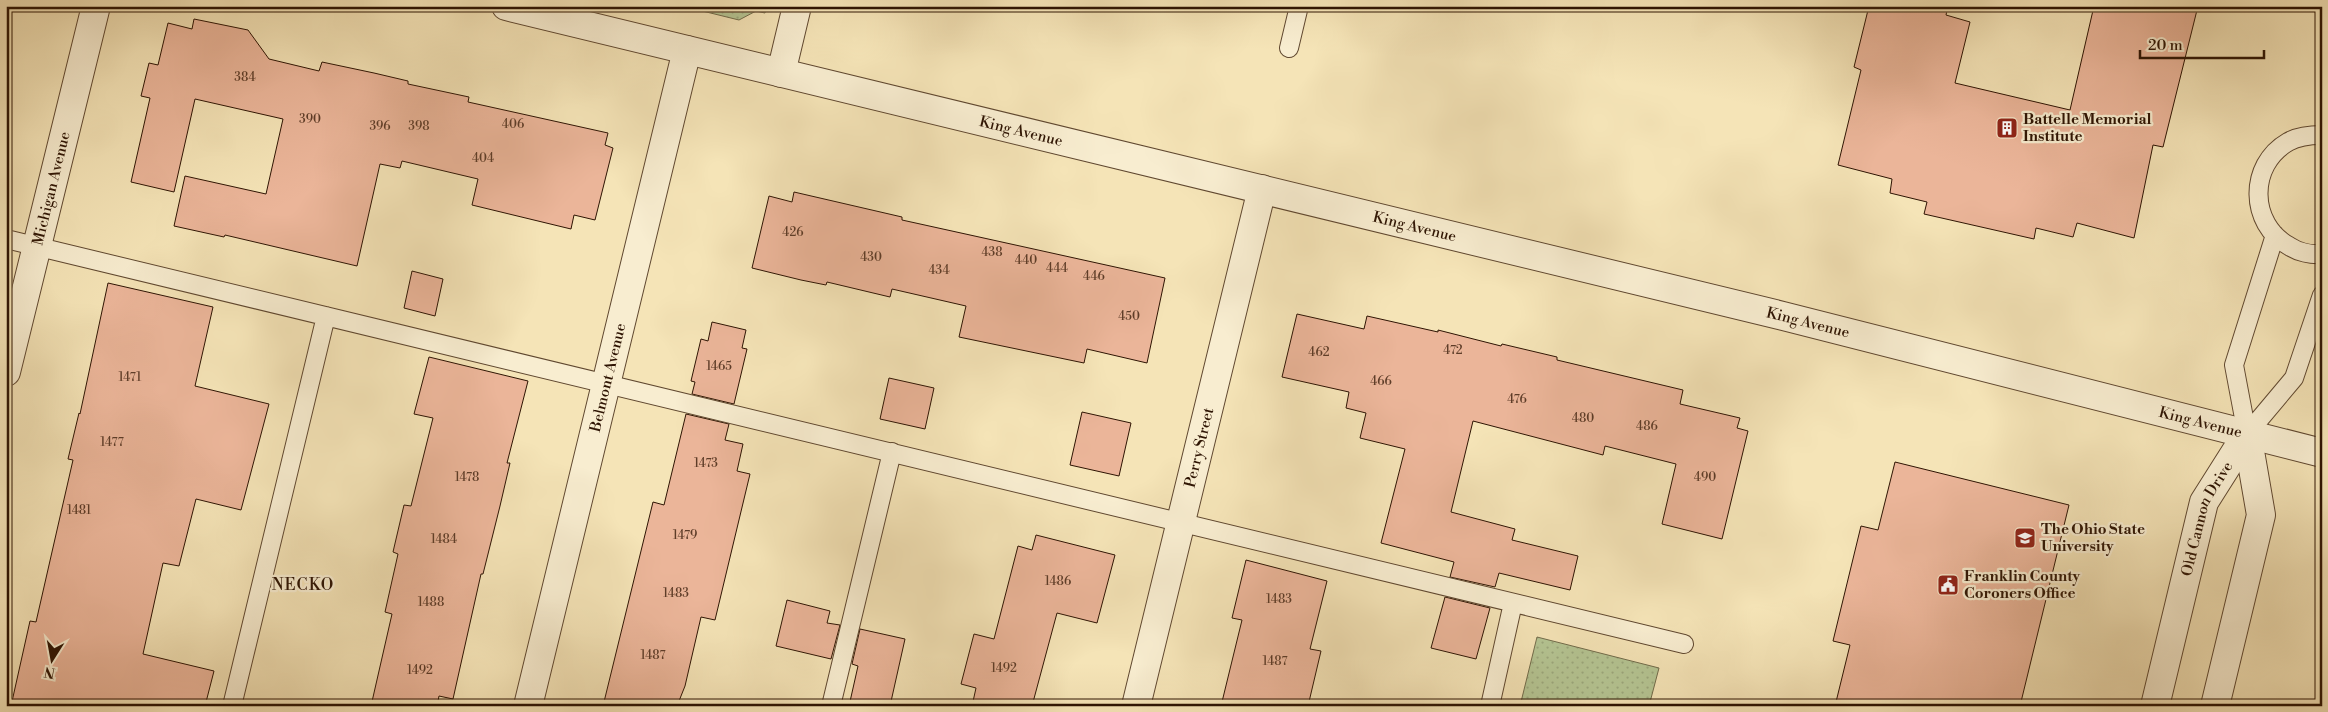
<svg xmlns="http://www.w3.org/2000/svg" width="2328" height="712" font-family="'Libre Bodoni',serif">
  <defs>
    <pattern id="grass-dots" width="8" height="8" patternUnits="userSpaceOnUse" patternTransform="scale(1.25)"><rect width="8" height="8" fill="#b5c593"/><path d="M2 2h.1M6 6h.1" fill="none" stroke="#9ca87d" stroke-width="1.8" stroke-linecap="round"/></pattern>
  </defs>
  <rect width="100%" height="100%" fill="#f5e4b7"/>
  <filter id="stains"><feTurbulence type="fractalNoise" baseFrequency=".004" numOctaves="4"/><feColorMatrix values="0 0 0 0 .2 0 0 0 0 .09 0 0 0 0 .02 0 0 0 .5 -.17"/></filter>
  <radialGradient id="worn" r=".72"><stop offset=".6" stop-color="#630" stop-opacity="0"/><stop offset="1" stop-color="#630" stop-opacity=".3"/></radialGradient>
  <path fill="url(#grass-dots)" stroke="#726c4b" d="M682 6H767L765 13 756 11 739 20Z
    M1537 637 1659 668 1649 706H1520Z"/>
  <path fill="#ebb599" stroke="#2e1403" d="M1869 6H1948L1946 15 1970 22 1955 83 2070 110 2094 6H2198L2163 147 2153 145 2134 238 2077 223 2073 237 2036 228 2034 239 1924 214 1927 202 1890 193 1892 179 1838 165 1861 70 1854 67Z
    M194 19 248 30 269 59 319 71 322 62 374 73 408 81V84L469 97 468 102 608 133 605 145 613 148 595 220 574 215 571 229 472 205 478 179 402 161 400 168 380 164 357 266 225 235 224 237 174 226 185 176 266 194 283 119 195 99 174 192 131 182 150 98 141 96 149 63 158 65 168 23 192 29Z
    M794 192 902 217V220L1165 278 1147 363 1087 349 1084 363 959 337 966 306 892 289 890 297 827 282 826 285 801 280 752 268 769 196 792 202Z
    M412 271 443 279 435 316 404 308Z
    M108 283 213 307 195 386 269 404 241 510 196 499 179 566 163 563 143 654 214 671 205 706H11L30 621 36 622 73 460 68 459 79 413 80 414Z
    M1297 314 1364 329 1367 316 1438 332V330L1501 346 1502 344 1557 357V360L1683 390 1680 404 1740 418 1737 428 1748 431 1722 539 1662 524 1676 464 1605 446 1603 455 1473 421 1451 512 1515 529 1512 540 1578 556 1570 590 1499 573 1495 587 1450 577 1454 562 1381 543 1405 449 1360 438 1366 413 1346 408 1349 392 1282 377Z
    M712 322 746 330 742 348 747 349 734 404 692 394 695 382 691 381 701 339 708 341Z
    M429 357 528 381 507 463H510L500 506 483 574H481L453 699 439 696 437 706H371L392 614 385 612 398 554 393 552 404 505 411 506 433 418 414 414Z
    M889 378 934 388 925 429 880 419Z
    M1082 412 1131 423 1119 476 1070 465Z
    M686 414 729 424 725 440 743 444 737 471 750 474 715 620 701 617 685 686 677 706H603L653 502 664 505Z
    M1895 462 2069 505 2020 706H1835L1850 645 1833 641 1861 526 1878 530Z
    M1036 535 1115 555 1097 623 1057 613 1032 706H972L976 688 961 684 974 634 994 639 1018 546 1032 550Z
    M1246 560 1327 581 1310 649 1321 651 1308 706H1221L1242 620 1232 618Z
    M1445 597 1490 608 1476 659 1431 648Z
    M787 600 830 611 827 623 840 625 831 659 776 646Z
    M860 629 905 639 890 706H849L858 666 852 664Z"/>
  <g fill="none" stroke-linecap="round" stroke-linejoin="round">
    <g stroke="#604830" stroke-width="20">
      <path id="service" d="M1289 48 1299 6
        M2322 135C2310 135 2298 136 2288 142 2248 165 2249 224 2289 246 2298 252 2311 255 2322 254
        M6 239 1684 644
        M2247 434 2234 365 2275 235
        M2247 434 2294 378 2322 295
        M232 706 326 316
        M831 706 892 452
        M1490 706 1513 603"/>
    </g>
    <g stroke="#604830" stroke-width="30">
      <g id="minor">
        <path d="M781 73 797 6"/>
        <path id="s1" d="M6 372 96 6"/>
        <path id="s2" d="M528 706 687 50"/>
        <path id="s3" d="M1136 706 1262 189"/>
        <path id="s4" d="M2155 706 2204 502 2247 434"/>
        <path d="M2215 706 2261 515 2247 434"/>
      </g>
    </g>
    <g stroke="#604830" stroke-width="30">
      <g id="tertiary">
        <path id="s5" d="M506 6 1783 316 2322 453"/>
      </g>
    </g>
    <use href="#service" stroke="#f8edd0" stroke-width="18"/>
    <use href="#minor" stroke="#f8edd0" stroke-width="28"/>
    <use href="#tertiary" stroke="#f8edd0" stroke-width="28"/>
  </g>
  <defs>
    <g id="building-square" transform="scale(1.125)"><rect x="-9" y="-9" width="18" height="18" rx="4" fill="#8f2418" stroke="#f8edd0"/><path d="M-4-6H4V6H1V3H-1V6H-4ZM-2.5-4.3h1.7v1.8h-1.7ZM.8-4.3h1.7v1.8H.8ZM-2.5-1h1.7V.8h-1.7ZM.8-1h1.7V.8H.8Z" fill="#fff"/></g>
    <g id="university-square" transform="scale(1.125)"><rect x="-9" y="-9" width="18" height="18" rx="4" fill="#8f2418" stroke="#f8edd0"/><path d="M0-5L7-2L0 1L-7-2ZM-4 1L0 2.5L4 1V4Q0 6-4 4Z" fill="#fff"/></g>
    <g id="civic-square" transform="scale(1.125)"><rect x="-9" y="-9" width="18" height="18" rx="4" fill="#8f2418" stroke="#f8edd0"/><path d="M-.6-6.5H3V-4.5H.6V-3L4-1V1h2V6H-6V1h2V-1L-.6-3ZM-1.2 2.5V6h2.4V2.5Z" fill="#fff"/></g>
  </defs>
  <g fill-rule="evenodd">
    <use href="#building-square" x="2007" y="128"/>
    <use href="#university-square" x="2025" y="538"/>
    <use href="#civic-square" x="1948" y="585"/>
  </g>
  <g text-anchor="middle" stroke-width="4.5" stroke-linejoin="round" paint-order="stroke">
    <g font-size="12" fill="#5d3c28">
      <text x="245" y="81">384</text>
      <text x="310" y="123">390</text>
      <text x="513" y="128">406</text>
      <text x="380" y="130">396</text>
      <text x="419" y="130">398</text>
      <text x="483" y="162">404</text>
      <text x="793" y="236">426</text>
      <text x="992" y="256">438</text>
      <text x="871" y="261">430</text>
      <text x="1026" y="264">440</text>
      <text x="1057" y="272">444</text>
      <text x="939" y="274">434</text>
      <text x="1094" y="280">446</text>
      <text x="1129" y="320">450</text>
      <text x="1453" y="354">472</text>
      <text x="1319" y="356">462</text>
      <text x="719" y="370">1465</text>
      <text x="130" y="381">1471</text>
      <text x="1381" y="385">466</text>
      <text x="1517" y="403">476</text>
      <text x="1583" y="422">480</text>
      <text x="1647" y="430">486</text>
      <text x="112" y="446">1477</text>
      <text x="706" y="467">1473</text>
      <text x="467" y="481">1478</text>
      <text x="1705" y="481">490</text>
      <text x="79" y="514">1481</text>
      <text x="685" y="539">1479</text>
      <text x="444" y="543">1484</text>
      <text x="1058" y="585">1486</text>
      <text x="676" y="597">1483</text>
      <text x="1279" y="603">1483</text>
      <text x="431" y="606">1488</text>
      <text x="653" y="659">1487</text>
      <text x="1275" y="665">1487</text>
      <text x="1004" y="672">1492</text>
      <text x="420" y="674">1492</text>
    </g>
    <g font-size="15" font-weight="bold" fill="#2e1403" stroke="#f8edd0" text-anchor="start">
      <text x="2023" y="124">Battelle Memorial<tspan x="2023" dy="17">Institute</tspan></text>
      <text x="2041" y="534">The Ohio State<tspan x="2041" dy="17">University</tspan></text>
      <text x="1964" y="581">Franklin County<tspan x="1964" dy="17">Coroners Office</tspan></text>
    </g>
    <g font-size="15" fill="#2e1403" stroke="#f8edd0">
      <text dy="5" stroke="none"><textPath href="#s5" startOffset="530">King Avenue</textPath></text>
      <text dy="5" stroke="none"><textPath href="#s1" startOffset="189">Michigan Avenue</textPath></text>
      <text dy="5" stroke="none"><textPath href="#s5" startOffset="935">King Avenue</textPath></text>
      <text dy="5" stroke="none"><textPath href="#s5" startOffset="1340">King Avenue</textPath></text>
      <text dy="5" stroke="none"><textPath href="#s2" startOffset="338">Belmont Avenue</textPath></text>
      <text dy="5" stroke="none"><textPath href="#s5" startOffset="1745">King Avenue</textPath></text>
      <text dy="5" stroke="none"><textPath href="#s3" startOffset="266">Perry Street</textPath></text>
      <text dy="5" stroke="none"><textPath href="#s4" startOffset="195">Old Cannon Drive</textPath></text>
    </g>
    <g font-size="16" letter-spacing="1" fill="#2e1403" stroke="#f8edd0">
      <text x="303" y="590">NECKO</text>
    </g>
  </g>
  <rect width="2328" height="712" fill="none" stroke="#f5e4b7" stroke-width="25"/>
  <rect x="8" y="8" width="2313" height="697" fill="none" stroke="#2e1403" stroke-width="2.5"/>
  <rect x="12" y="12" width="2303" height="687" fill="none" stroke="#2e1403"/>
  <g transform="translate(52 660) rotate(191)" stroke="#f8edd0" stroke-width="4" paint-order="stroke">
  <path d="M0-4L9 19L0 12L-9 19Z" fill="#2e1403"/>
  <text y="-8" font-size="14" font-weight="bold" text-anchor="middle" fill="#2e1403">N</text>
  </g>
  <path d="M2140 50v8h124v-8" fill="none" stroke="#2e1403" stroke-width="2.5"/>
  <text x="2148" y="50" font-size="15" fill="#2e1403" stroke="#f8edd0" stroke-width="4" paint-order="stroke">20 m</text>
  <rect width="100%" height="100%" filter="url(#stains)"/>
  <rect width="100%" height="100%" fill="url(#worn)"/>
</svg>
